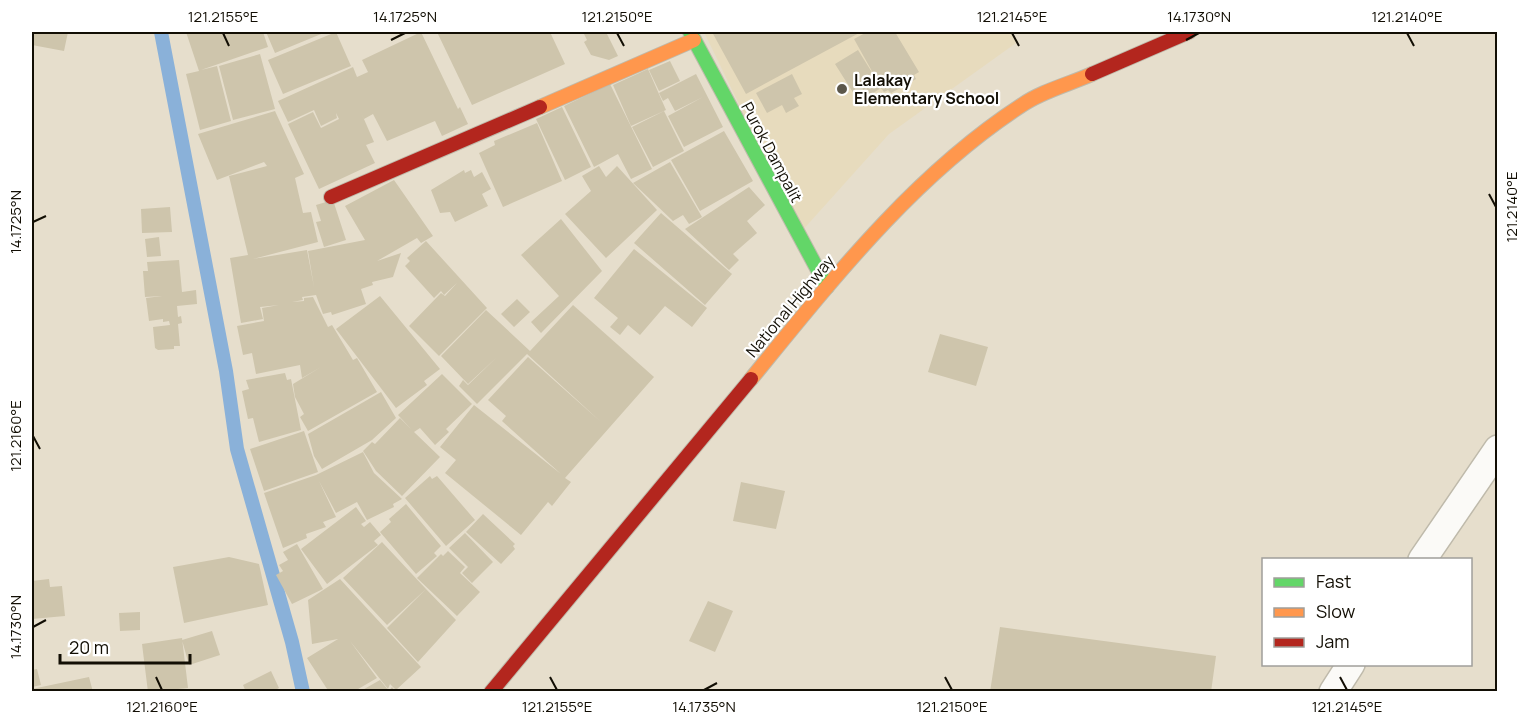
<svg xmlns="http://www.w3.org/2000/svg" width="1529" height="723" font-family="Manrope,sans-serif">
  <rect width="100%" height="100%" fill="#e6decc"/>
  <path fill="#e7dbbd" d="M704 32H1011L1016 43 889 134 801 232Z"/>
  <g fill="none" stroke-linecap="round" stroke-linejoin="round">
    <path stroke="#8ab1d9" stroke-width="14" d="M161 32 226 371 237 449 292 642 303 692"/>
  </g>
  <path fill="#cec5ac" d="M32 32H68L64 51 32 45Z
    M186 32H263L268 47 201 70 217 66 231 121 200 130 186 74 199 71Z
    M266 32H326L275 53Z
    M336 32 351 66 283 94 268 60Z
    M421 32 458 109 460 107 468 124 442 136 435 121 387 141 373 114 364 119 360 110 374 142 366 145 375 163 319 189 288 124 313 112 321 128 339 119 336 113 337 118 321 126 314 110 288 122 278 101 353 67 357 77 368 72 362 60Z
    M437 32H550L565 64 472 105Z
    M583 32H606L618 56 609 60 591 55 584 42 587 40Z
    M712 32H861L746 94Z
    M867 32H895L919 72 914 75 916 79 891 93 888 90 884 92 881 88 859 102 835 64 858 50 878 82 854 39Z
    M260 54 275 109 233 120 219 66Z
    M670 61 680 81 659 91 649 70Z
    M648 69 666 110 631 126 613 85Z
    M696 74 723 127 684 147 668 116 703 97 675 111 668 98 663 101 659 93Z
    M792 74 802 94 794 98 799 106 786 113 782 105 767 113 756 93Z
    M610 84 652 169 631 179 618 154 594 167 564 106Z
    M562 107 591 167 565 180 536 119Z
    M275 111 304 174 295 178 303 213 311 212 318 242 253 259 307 250 314 287 308 251 365 240 345 206 394 180 433 236 421 243 417 238 377 261 401 253 393 277 372 282 373 285 361 289 366 304 332 315 331 312 323 314 316 295 302 297 303 300 292 302 304 301V298L313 297 328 327 332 325 353 360 357 358 377 392 308 431 300 417 304 414 295 397 293 384 321 367 302 378 300 365 256 374 252 353 243 355 237 326 264 321 262 308 279 305 260 307 263 319 241 323 230 258 248 255 229 176 267 166 264 162 217 180 198 134Z
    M664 111 684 151 653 167 632 127Z
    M537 123 562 181 503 207 479 153 495 145 494 141Z
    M724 131 753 181 700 211 671 160Z
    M670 162 702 217 689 224 683 215 673 221 633 183Z
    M599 166 606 177 617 166 657 210 606 258 565 214 591 191 582 176Z
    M464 170 465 173 471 170 474 177 482 172 491 189 482 194 488 206 455 222 450 212 440 213 431 190Z
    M749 187 765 205 747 221 757 233 733 254 739 260 729 270 685 229Z
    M333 200 346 240 324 247 316 222 321 221 316 205Z
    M170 207 172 232 142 233 141 209Z
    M661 213 732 274 705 305 634 243Z
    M561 219 602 271 541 333 531 322 559 296 521 255Z
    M159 237 161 256 147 257 145 239Z
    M426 241 487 308 439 356 409 326 441 293 445 296 457 283 444 295 441 291 434 298 405 266 410 261 407 258Z
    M634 249 707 308 692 327 665 306 640 335 628 325 620 335 610 327 618 318 594 298Z
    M179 260 182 292 196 290 197 304 177 306 178 317 181 316 182 323 178 324 180 346H174V349L158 350 155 348 153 327 170 325 169 321 163 322V319L149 321 146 298 162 296 145 297 143 271H148L147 262Z
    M380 296 440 369 424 381 427 385 396 408 336 329Z
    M517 299 530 312 514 327 501 314Z
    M573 305 654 377 565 478 571 482 552 506 548 502 521 535 445 473 456 460 440 447 474 405 561 474 502 421 506 416 488 400 528 357 601 422 527 354 477 404 459 386 463 380 468 385 497 357 468 384 441 356 486 310 530 351Z
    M940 334 988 347 976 386 928 372Z
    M285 373 287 380 291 379 301 430 259 442 253 418 248 419 242 391 249 389 246 380Z
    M442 374 472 404 446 429 449 432 435 445 420 428 414 432 440 457 402 496 376 471 363 451 372 442 375 444 400 418 411 429 398 415Z
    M381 392 396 418 372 440 322 469 314 456 308 434Z
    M304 431 318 472 264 491 250 449Z
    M363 452 374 473 402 499 393 504 394 507 367 520 357 502 336 513 319 481 336 517 323 522 326 527 306 534 307 538 283 548 264 493 316 475Z
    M430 476 432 479 437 476 475 520 446 546 405 498Z
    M741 482 785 491 776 529 733 521Z
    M406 504 441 546 434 553 437 556 416 574 380 532 391 522 389 519Z
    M356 507 366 521 361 524 364 527 370 522 381 535 374 541 378 545 327 584 301 549Z
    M483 514 515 544 513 546 515 549 501 564 466 532Z
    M465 533 493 562 472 583 462 573 468 567 449 548Z
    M382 542 426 589 387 625 343 578Z
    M297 544 323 589 292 604 276 575 283 571 279 565 288 560 283 552Z
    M448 551 465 567 460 573 480 592 457 616 417 578 441 554 443 556Z
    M229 557 259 564 268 605 184 623 173 567Z
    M49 579 50 587 62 586 65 616 32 619V581Z
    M340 579 421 667 396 690 390 684 388 689 350 641 377 678 353 692H329L307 658 338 639 312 644 308 600Z
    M426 589 456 620 418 662 387 628Z
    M708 601 733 611 715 652 689 641Z
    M140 612V630L120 631 119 613Z
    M1000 627 1216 656 1211 692H990Z
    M212 631 220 655 189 665 182 640Z
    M182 638 188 688 148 692 142 644Z
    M37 669 41 685 32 687V670Z
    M271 671 279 688 272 692H246L243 685Z
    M89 677 93 692H32V689Z
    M380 680 389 691 392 687 396 692H359Z"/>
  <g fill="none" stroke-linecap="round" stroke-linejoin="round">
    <g stroke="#bfbaab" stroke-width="30">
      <path id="lane" d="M1422 560 1498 449
        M1333 692 1351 664"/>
    </g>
    <g stroke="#bfbaab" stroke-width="16">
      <path id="fast" d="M690 32 827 287"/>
    </g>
    <g stroke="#bfbaab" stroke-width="16">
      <path id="slow" d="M540 107 694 40
        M751 379C832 280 914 175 1022 105 1042 91 1070 84 1092 74"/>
    </g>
    <g stroke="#bfbaab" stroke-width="16">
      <path id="jam" d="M1092 74 1189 32
        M331 197 540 107
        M491 692 751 379"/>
    </g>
    <use href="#lane" stroke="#fbfaf7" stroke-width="27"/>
    <use href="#fast" stroke="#63d668" stroke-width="14"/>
    <use href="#slow" stroke="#ff974d" stroke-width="14"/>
    <use href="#jam" stroke="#b3261e" stroke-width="14"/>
  </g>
  <path fill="none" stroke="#120e04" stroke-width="2" d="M223 33 229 46M617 33 624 46M1012 33 1019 46M1407 33 1414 46M391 40 405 33M1186 40 1199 33M1489 194 1496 207M33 222 46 216M33 436 40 449M33 627 46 620M156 677 162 690M550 677 557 690M945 677 952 690M1340 677 1347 690M704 690 717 683"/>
  <circle fill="#5c574a" stroke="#fff" stroke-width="2" cx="842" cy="89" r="6"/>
  <g text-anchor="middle" stroke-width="4.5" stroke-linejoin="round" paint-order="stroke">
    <g font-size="16" font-weight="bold" fill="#120e04" stroke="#fff" text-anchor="start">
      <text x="854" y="86">Lalakay<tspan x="854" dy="18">Elementary School</tspan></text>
    </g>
    <g font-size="16" fill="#120e04" stroke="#fff">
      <text transform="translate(772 152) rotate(62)" y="6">Purok Dampalit</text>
      <text transform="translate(790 306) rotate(-50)" y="6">National Highway</text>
    </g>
  </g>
  <rect width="1529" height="723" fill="none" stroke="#ffffff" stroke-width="66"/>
  <rect x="1262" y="558" width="210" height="108" fill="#ffffff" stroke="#a09f9b" stroke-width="1.5"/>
  <rect x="1274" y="578" width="30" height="9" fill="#63d668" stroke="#a09f9b" stroke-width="1.5"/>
  <text x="1316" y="588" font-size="18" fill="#120e04">Fast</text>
  <rect x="1274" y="608" width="30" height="9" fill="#ff974d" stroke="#a09f9b" stroke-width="1.5"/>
  <text x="1316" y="618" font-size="18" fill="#120e04">Slow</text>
  <rect x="1274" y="638" width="30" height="9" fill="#b3261e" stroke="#a09f9b" stroke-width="1.5"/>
  <text x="1316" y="648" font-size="18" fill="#120e04">Jam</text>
  <path d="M60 654v9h130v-9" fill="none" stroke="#120e04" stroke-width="3"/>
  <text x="69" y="654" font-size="18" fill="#120e04" stroke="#ffffff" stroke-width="4.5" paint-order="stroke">20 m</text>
  <rect x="33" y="33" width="1463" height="657" fill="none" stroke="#120e04" stroke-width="2"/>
  <g font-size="15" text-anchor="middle" fill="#120e04">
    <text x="223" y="22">121.2155°E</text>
    <text x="405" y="22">14.1725°N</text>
    <text x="617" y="22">121.2150°E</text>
    <text x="1012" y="22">121.2145°E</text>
    <text x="1199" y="22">14.1730°N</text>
    <text x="1407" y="22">121.2140°E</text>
    <text transform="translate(1512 207) rotate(-90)" y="5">121.2140°E</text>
    <text transform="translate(16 222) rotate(-90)" y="5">14.1725°N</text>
    <text transform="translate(16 436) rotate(-90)" y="5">121.2160°E</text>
    <text transform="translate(16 627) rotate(-90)" y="5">14.1730°N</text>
    <text x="162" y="712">121.2160°E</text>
    <text x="557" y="712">121.2155°E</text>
    <text x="704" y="712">14.1735°N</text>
    <text x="952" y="712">121.2150°E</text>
    <text x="1347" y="712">121.2145°E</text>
  </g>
</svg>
